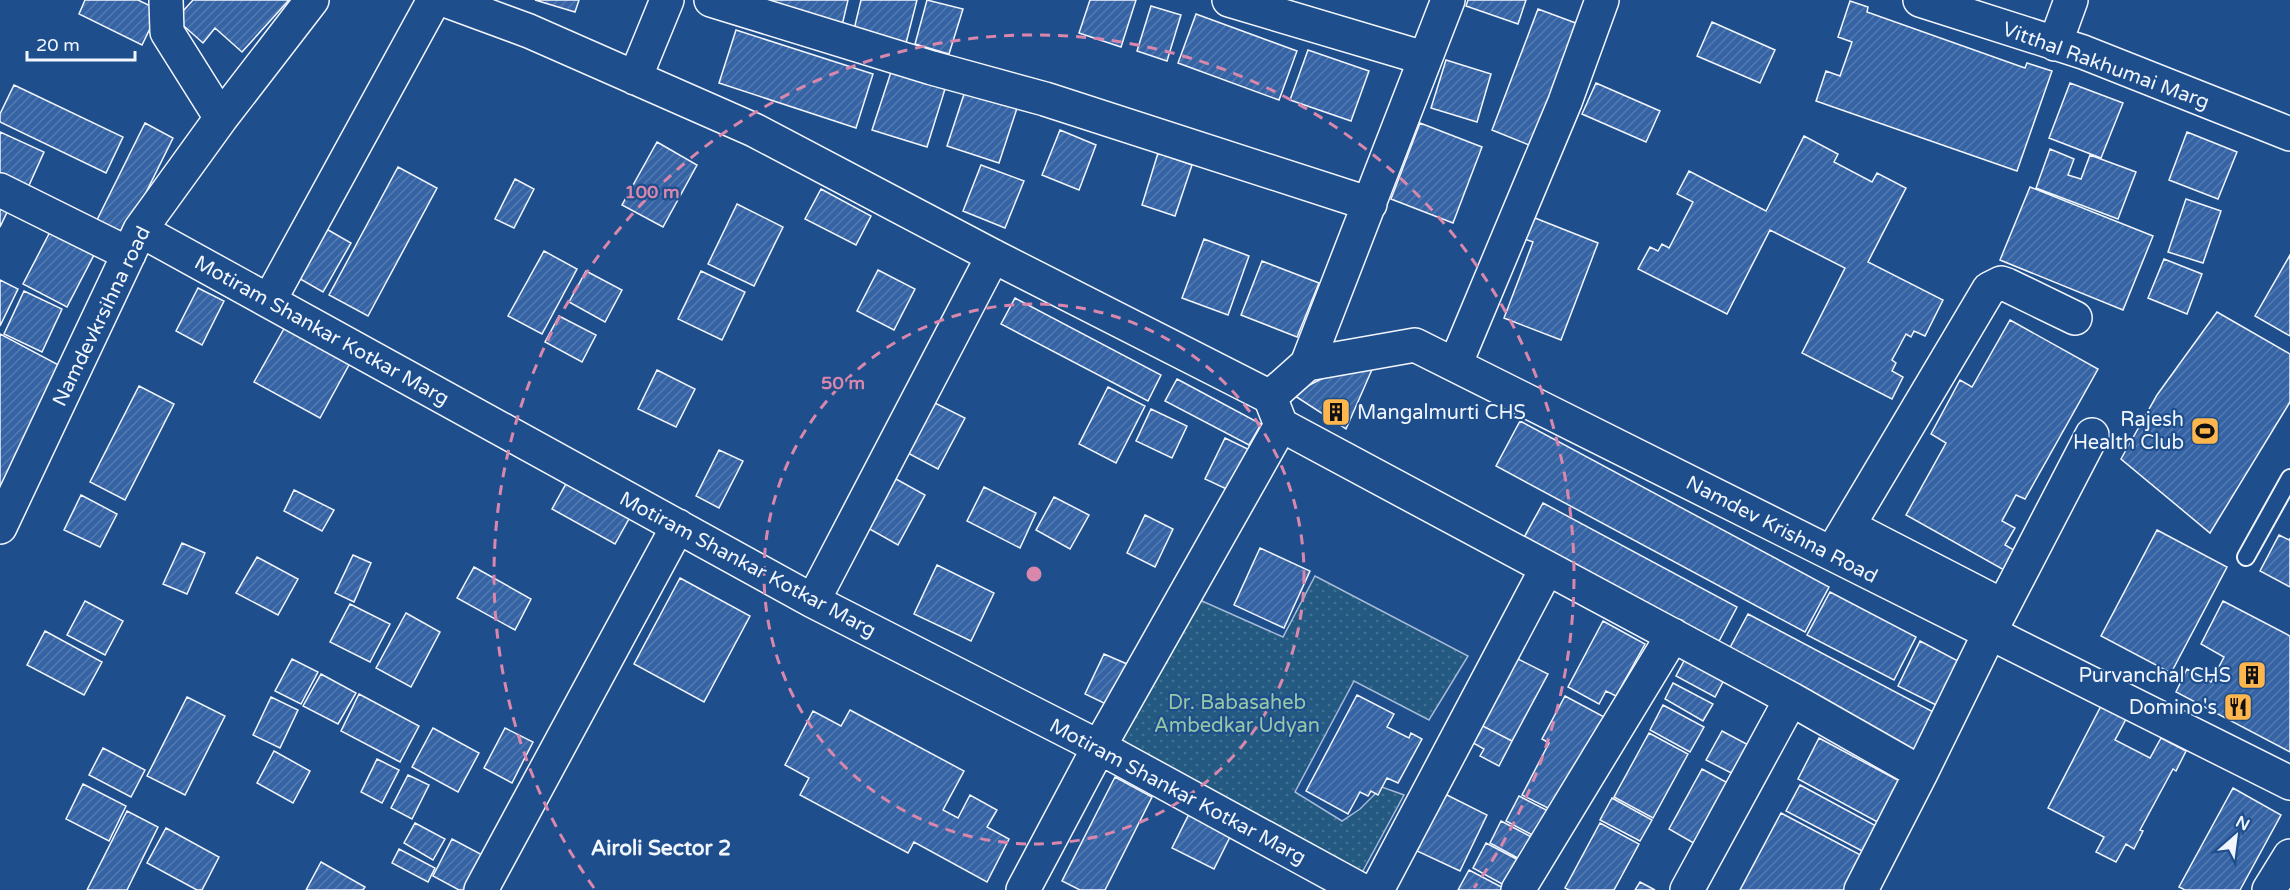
<svg xmlns="http://www.w3.org/2000/svg" width="2290" height="890" font-family="'Varela Round',sans-serif">
  <defs>
    <pattern id="park-dots" width="8" height="8" patternUnits="userSpaceOnUse" patternTransform="scale(1.5)"><rect width="8" height="8" fill="#245a82"/><path d="M2 2h.1M6 6h.1" fill="none" stroke="#447295" stroke-width="1.8" stroke-linecap="round"/></pattern>
    <pattern id="building-hatch" width="6" height="6" patternUnits="userSpaceOnUse" patternTransform="scale(1.5)"><rect width="6" height="6" fill="#3563a3"/><path d="M-1 1l2-2M0 6l6-6M5 7l2-2" fill="none" stroke="#537ab1"/></pattern>
  </defs>
  <rect width="100%" height="100%" fill="#1f4e8c"/>
  <path fill="url(#park-dots)" stroke="#a8bbd7" stroke-width="1.5" d="M1315 576 1468 656 1429 720 1354 681 1295 792 1342 821 1360 809 1382 787 1404 795 1358 880 1111 744 1193 597 1283 637Z"/>
  <path fill="url(#building-hatch)" stroke="#f2f6ff" stroke-width="1.5" d="M85 0H138L159 10 142 45 79 14Z
    M193 0H289L242 52 215 28 203 43 176 19Z
    M535 0H579L575 12Z
    M733 0H848L840 34Z
    M861 0H917L904 51 852 38Z
    M927 0 963 9 949 54 915 44Z
    M1090 0H1136L1121 47 1079 33Z
    M1468 0H1526L1518 24 1466 6Z
    M1850 1 1868 7 1867 12 2025 68 2027 63 2052 71 2017 171 1816 101 1826 71 1840 76 1852 42 1838 37Z
    M1151 6 1181 15 1167 61 1137 51Z
    M1538 9 1581 25 1534 147 1492 130Z
    M1196 14 1297 51 1279 100 1178 63Z
    M1712 22 1775 50 1760 83 1697 56Z
    M736 30 873 74 856 128 719 83Z
    M1308 50 1369 71 1351 121 1290 100Z
    M1446 60 1491 74 1477 122 1431 108Z
    M891 72 945 89 927 147 872 130Z
    M1596 83 1660 111 1646 142 1582 114Z
    M2070 83 2123 103 2101 158 2049 138Z
    M14 85 123 137 106 173 0 122V114Z
    M967 85 1019 102 999 163 947 146Z
    M145 123 173 138 123 239 95 224Z
    M1420 123 1482 147 1453 223 1391 199Z
    M1060 130 1096 145 1079 190 1042 175Z
    M0 132 44 152 26 192 0 180Z
    M2187 132 2237 152 2218 199 2169 180Z
    M1804 136 1838 154 1834 162 1872 182 1877 173 1906 188 1868 262 1943 300 1925 336 1914 331 1911 337 1906 334 1892 360 1896 363 1892 371 1903 377 1892 399 1802 353 1845 268 1770 230 1727 314 1638 269 1650 247 1658 251 1662 244 1669 248 1693 202 1677 194 1689 171 1766 211Z
    M657 142 697 165 663 227 622 205Z
    M2050 149 2074 159 2068 175 2081 179 2090 155 2136 172 2118 219 2036 188Z
    M1158 153 1192 165 1175 216 1142 205Z
    M981 165 1024 181 1005 228 963 211Z
    M398 167 437 188 368 316 329 295Z
    M515 179 534 189 514 228 495 219Z
    M2030 187 2153 236 2123 310 2000 260Z
    M821 189 871 216 856 245 805 219Z
    M2186 199 2221 211 2203 263 2168 252Z
    M0 204 9 208 0 227Z
    M737 204 783 227 754 286 708 264Z
    M1530 216 1598 243 1561 340 1504 318 1533 242 1522 238Z
    M323 227 351 243 323 292 295 276Z
    M51 230 95 253 67 307 23 284Z
    M1204 239 1249 256 1228 315 1182 298Z
    M544 251 577 269 542 334 508 316Z
    M2290 255V336L2255 316Z
    M2164 259 2202 274 2187 314 2148 298Z
    M1262 261 1319 283 1297 337 1241 315Z
    M878 270 915 289 894 330 857 311Z
    M586 271 622 290 605 322 569 302Z
    M701 271 745 292 722 340 678 319Z
    M0 280 18 289 0 326Z
    M198 288 224 301 202 345 176 331Z
    M24 291 62 309 42 352 4 334Z
    M1015 298 1161 375 1148 401 1001 324Z
    M2217 312 2290 354V402L2210 533 2121 459 2157 395Z
    M559 316 596 335 582 362 545 342Z
    M2010 320 2098 369 2025 499 2016 495 2002 521 2015 528 2005 545 2014 550 2004 570 1906 515 1946 443 1931 434 1960 380 1972 387Z
    M285 327 350 363 320 418 254 382Z
    M0 334 68 370 0 502Z
    M1374 365 1346 429 1292 394 1327 376Z
    M657 370 695 389 676 427 638 409Z
    M1177 379 1261 424 1249 445 1165 401Z
    M139 386 174 404 125 500 90 482Z
    M1108 387 1145 406 1116 463 1079 444Z
    M929 400 965 418 938 469 902 450Z
    M1151 409 1187 426 1172 458 1136 441Z
    M1520 421 1829 587 1805 632 1496 466Z
    M1225 438 1256 453 1235 493 1205 479Z
    M719 450 743 461 719 508 696 496Z
    M887 474 925 495 898 545 859 523Z
    M567 482 630 517 615 544 552 509Z
    M984 487 1036 513 1020 548 967 521Z
    M294 490 334 510 322 531 284 511Z
    M81 495 117 514 100 547 64 530Z
    M1054 497 1089 515 1070 549 1036 530Z
    M1543 503 1737 607 1717 645 1522 541Z
    M1145 515 1173 529 1155 567 1127 553Z
    M2157 530 2227 567 2171 673 2101 636Z
    M2279 535 2289 540 2290 538V587L2260 571Z
    M182 543 205 553 187 594 163 584Z
    M1260 548 1310 571 1284 628 1234 605Z
    M353 555 371 563 354 602 335 593Z
    M257 557 298 579 278 615 236 593Z
    M937 565 994 593 971 641 914 614Z
    M474 567 531 599 515 630 457 598Z
    M680 578 750 616 704 702 634 664Z
    M1830 592 1916 637 1894 680 1807 635Z
    M85 601 123 621 105 655 67 635Z
    M2223 601 2290 636V752L2176 692 2187 669 2211 682 2224 657 2201 644Z
    M350 604 390 624 370 662 330 642Z
    M406 613 440 632 411 687 376 668Z
    M1748 614 1939 715 1916 757 1726 655Z
    M1603 621 1645 644 1616 696 1606 691 1599 704 1568 687Z
    M45 631 102 662 84 695 27 665Z
    M1920 641 1958 661 1936 705 1898 686Z
    M1506 653 1548 674 1512 741 1471 720Z
    M1104 654 1127 664 1108 705 1085 694Z
    M292 659 318 672 301 704 275 691Z
    M1685 659 1724 680 1715 697 1676 676Z
    M321 674 356 693 338 724 303 706Z
    M1673 683 1713 704 1703 721 1665 699Z
    M359 694 419 726 400 762 341 731Z
    M1357 695 1394 714 1387 727 1409 738 1411 733 1422 739 1398 783 1387 778 1378 795 1371 791 1368 796 1360 792 1348 814 1306 791Z
    M1565 696 1606 718 1556 812 1522 795 1549 743 1542 739Z
    M187 697 225 716 185 795 147 776Z
    M271 697 298 710 280 748 253 735Z
    M1663 705 1704 727 1690 752 1650 730Z
    M2101 706 2126 719 2115 740 2150 758 2161 738 2186 751 2176 771 2173 769 2140 830 2143 831 2134 849 2126 844 2116 862 2096 852 2104 837 2048 808Z
    M850 710 964 771 943 810 958 818 970 795 997 810 987 827 1009 839 987 882 914 842 908 853 800 795 809 778 785 765 813 711 841 726Z
    M1477 723 1512 741 1499 766 1480 756 1484 749 1468 740Z
    M433 728 479 753 458 792 412 767Z
    M505 728 533 742 512 783 484 768Z
    M1722 731 1756 749 1741 778 1706 760Z
    M1649 733 1688 754 1653 818 1614 797Z
    M1819 738 1905 784 1883 825 1798 779Z
    M103 748 145 770 131 797 89 775Z
    M274 751 310 771 293 803 257 783Z
    M377 759 399 770 382 803 361 792Z
    M1702 769 1737 788 1704 849 1669 829Z
    M408 775 429 785 412 819 391 808Z
    M1115 777 1152 797 1105 890H1080L1062 881Z
    M83 784 126 806 109 841 66 819Z
    M1800 785 1878 827 1864 852 1786 811Z
    M2233 788 2281 815 2240 890H2185L2179 887Z
    M1445 794 1487 815 1460 871 1417 851Z
    M1519 796 1554 814 1540 839 1506 821Z
    M1612 798 1652 820 1640 841 1600 820Z
    M1191 810 1233 831 1214 869 1172 848Z
    M127 811 158 827 127 890H87Z
    M1781 813 1870 860 1854 890H1740Z
    M1501 821 1537 840 1525 862 1490 843Z
    M415 823 445 839 433 860 404 843Z
    M1600 823 1639 844 1614 890H1569L1565 888Z
    M166 828 219 857 202 890H197L147 863Z
    M452 839 490 859 474 890H459L433 876Z
    M1486 843 1526 864 1513 890 1473 868Z
    M399 849 435 868 428 882 392 863Z
    M321 862 365 887 363 890H306Z
    M1469 870 1507 890H1458Z
    M1640 882 1655 890H1635Z"/>
  <g fill="none" stroke-linecap="round" stroke-linejoin="round">
    <g stroke="#f2f6ff" stroke-width="20">
      <path id="service" d="M2246 557 2290 478"/>
    </g>
    <g stroke="#f2f6ff" stroke-width="36">
      <path id="minor" d="M166 0 167 32 221 118 312 0
        M445 0 529 31 754 130 993 256 1270 397 1281 425 1791 699 1921 773
        M711 0 932 68 1045 99 1370 204
        M1229 0 1424 58
        M1920 0 2083 52 2290 134
        M2055 44 2071 0
        M635 78 667 0
        M0 190 129 254
        M140 230 813 601 1099 747 1361 890
        M269 301 434 0
        M1307 364 1448 0
        M1455 365 1565 102 1602 0
        M1270 397 1307 364 1415 345 2290 783
        M1848 526 2003 606
        M0 527 140 230 221 118
        M1832 553 1989 289 2001 283 2007 285 2075 318
        M813 601 993 256
        M481 890 678 526
        M1023 890 1099 747 1281 425
        M1377 890 1547 568
        M1518 890 1673 635
        M1687 890 1791 699
        M1861 890 1921 773 1996 620 2092 435"/>
    </g>
    <g stroke="#f2f6ff" stroke-width="36">
      <path id="tertiary" d="M2269 890 2290 856"/>
    </g>
    <use href="#service" stroke="#1f4e8c" stroke-width="16"/>
    <use href="#minor" stroke="#1f4e8c" stroke-width="33"/>
    <use href="#tertiary" stroke="#1f4e8c" stroke-width="33"/>
  </g>
  <g fill="none" stroke="#da87ad" stroke-width="3" stroke-dasharray="10 8">
    <circle cx="1034" cy="574" r="270"/>
    <path d="M594 888A540 540 0 1 1 1474 888"/>
  </g>
  <defs>
    <g id="building-square" transform="scale(1.5)"><rect x="-9" y="-9" width="18" height="18" rx="4" fill="#ffb74d" stroke="#1f4e8c"/><path d="M-4-6H4V6H1V3H-1V6H-4ZM-2.5-4.3h1.7v1.8h-1.7ZM.8-4.3h1.7v1.8H.8ZM-2.5-1h1.7V.8h-1.7ZM.8-1h1.7V.8H.8Z" fill="#111"/></g>
    <g id="stadium-square" transform="scale(1.5)"><rect x="-9" y="-9" width="18" height="18" rx="4" fill="#ffb74d" stroke="#1f4e8c"/><path d="M0-5a6.5 5 0 1 0 0 10a6.5 5 0 1 0 0-10ZM-3.5-1.8h7v3.6h-7Z" fill="#111"/></g>
    <g id="restaurant-square" transform="scale(1.5)"><rect x="-9" y="-9" width="18" height="18" rx="4" fill="#ffb74d" stroke="#1f4e8c"/><path d="M-5-6h1v4h1v-4h1v4h1v-4h1v5L-1.5 .5V6h-2V.5L-5-1ZM5-6V6H3V1.5H1.5Q1.5-4 5-6Z" fill="#111"/></g>
  </defs>
  <g fill-rule="evenodd">
    <use href="#building-square" x="1336" y="412"/>
    <use href="#stadium-square" x="2205" y="431"/>
    <use href="#building-square" x="2252" y="675"/>
    <use href="#restaurant-square" x="2238" y="707"/>
  </g>
  <g text-anchor="middle" stroke-width="4.5" stroke-linejoin="round" paint-order="stroke">
    <g font-size="20" fill="#f2f6ff" stroke="#1f4e8c">
      <text transform="translate(2106 65) rotate(20)" y="7">Vitthal Rakhumai Marg</text>
      <text transform="translate(101 316) rotate(-64)" y="7">Namdevkrsihna road</text>
      <text transform="translate(322 330) rotate(29)" y="7">Motiram Shankar Kotkar Marg</text>
      <text transform="translate(1782 529) rotate(27)" y="7">Namdev Krishna Road</text>
      <text transform="translate(748 564) rotate(28)" y="7">Motiram Shankar Kotkar Marg</text>
      <text transform="translate(1178 791) rotate(28)" y="7">Motiram Shankar Kotkar Marg</text>
    </g>
    <g font-size="20" fill="#f2f6ff" stroke="#1f4e8c" text-anchor="end">
      <text x="1357" y="419" text-anchor="start">Mangalmurti CHS</text>
      <text x="2184" y="426">Rajesh<tspan x="2184" dy="23">Health Club</tspan></text>
      <text x="2231" y="682">Purvanchal CHS</text>
      <text x="2217" y="714">Domino's</text>
    </g>
    <g font-size="20" fill="#97c8a6" stroke="#1f4e8c">
      <text x="1237" y="709">Dr. Babasaheb<tspan x="1237" dy="23">Ambedkar Udyan</tspan></text>
    </g>
    <g font-size="21" font-weight="bold" fill="#f2f6ff" stroke="#1f4e8c">
      <text x="661" y="855">Airoli Sector 2</text>
    </g>
  </g>
  <circle cx="1034" cy="574" r="9" fill="#da87ad" stroke="#1f4e8c" stroke-width="3"/>
  <g font-size="18" text-anchor="middle" font-weight="bold" fill="#da87ad" stroke="#1f4e8c" stroke-width="4.5" stroke-linejoin="round" paint-order="stroke">
    <text x="652" y="198">100 m</text>
    <text x="843" y="389">50 m</text>
  </g>
  <g transform="translate(2236 836) rotate(28)" stroke="#1f4e8c" stroke-width="4.5" paint-order="stroke">
  <path d="M0-4.5L10 22L0 15L-10 22Z" fill="#f2f6ff"/>
  <text y="-9" font-size="16" font-weight="bold" text-anchor="middle" fill="#f2f6ff">N</text>
  </g>
  <path d="M27 51v9h108v-9" fill="none" stroke="#f2f6ff" stroke-width="3"/>
  <text x="36" y="51" font-size="18" fill="#f2f6ff" stroke="#1f4e8c" stroke-width="4.5" paint-order="stroke">20 m</text>
</svg>
